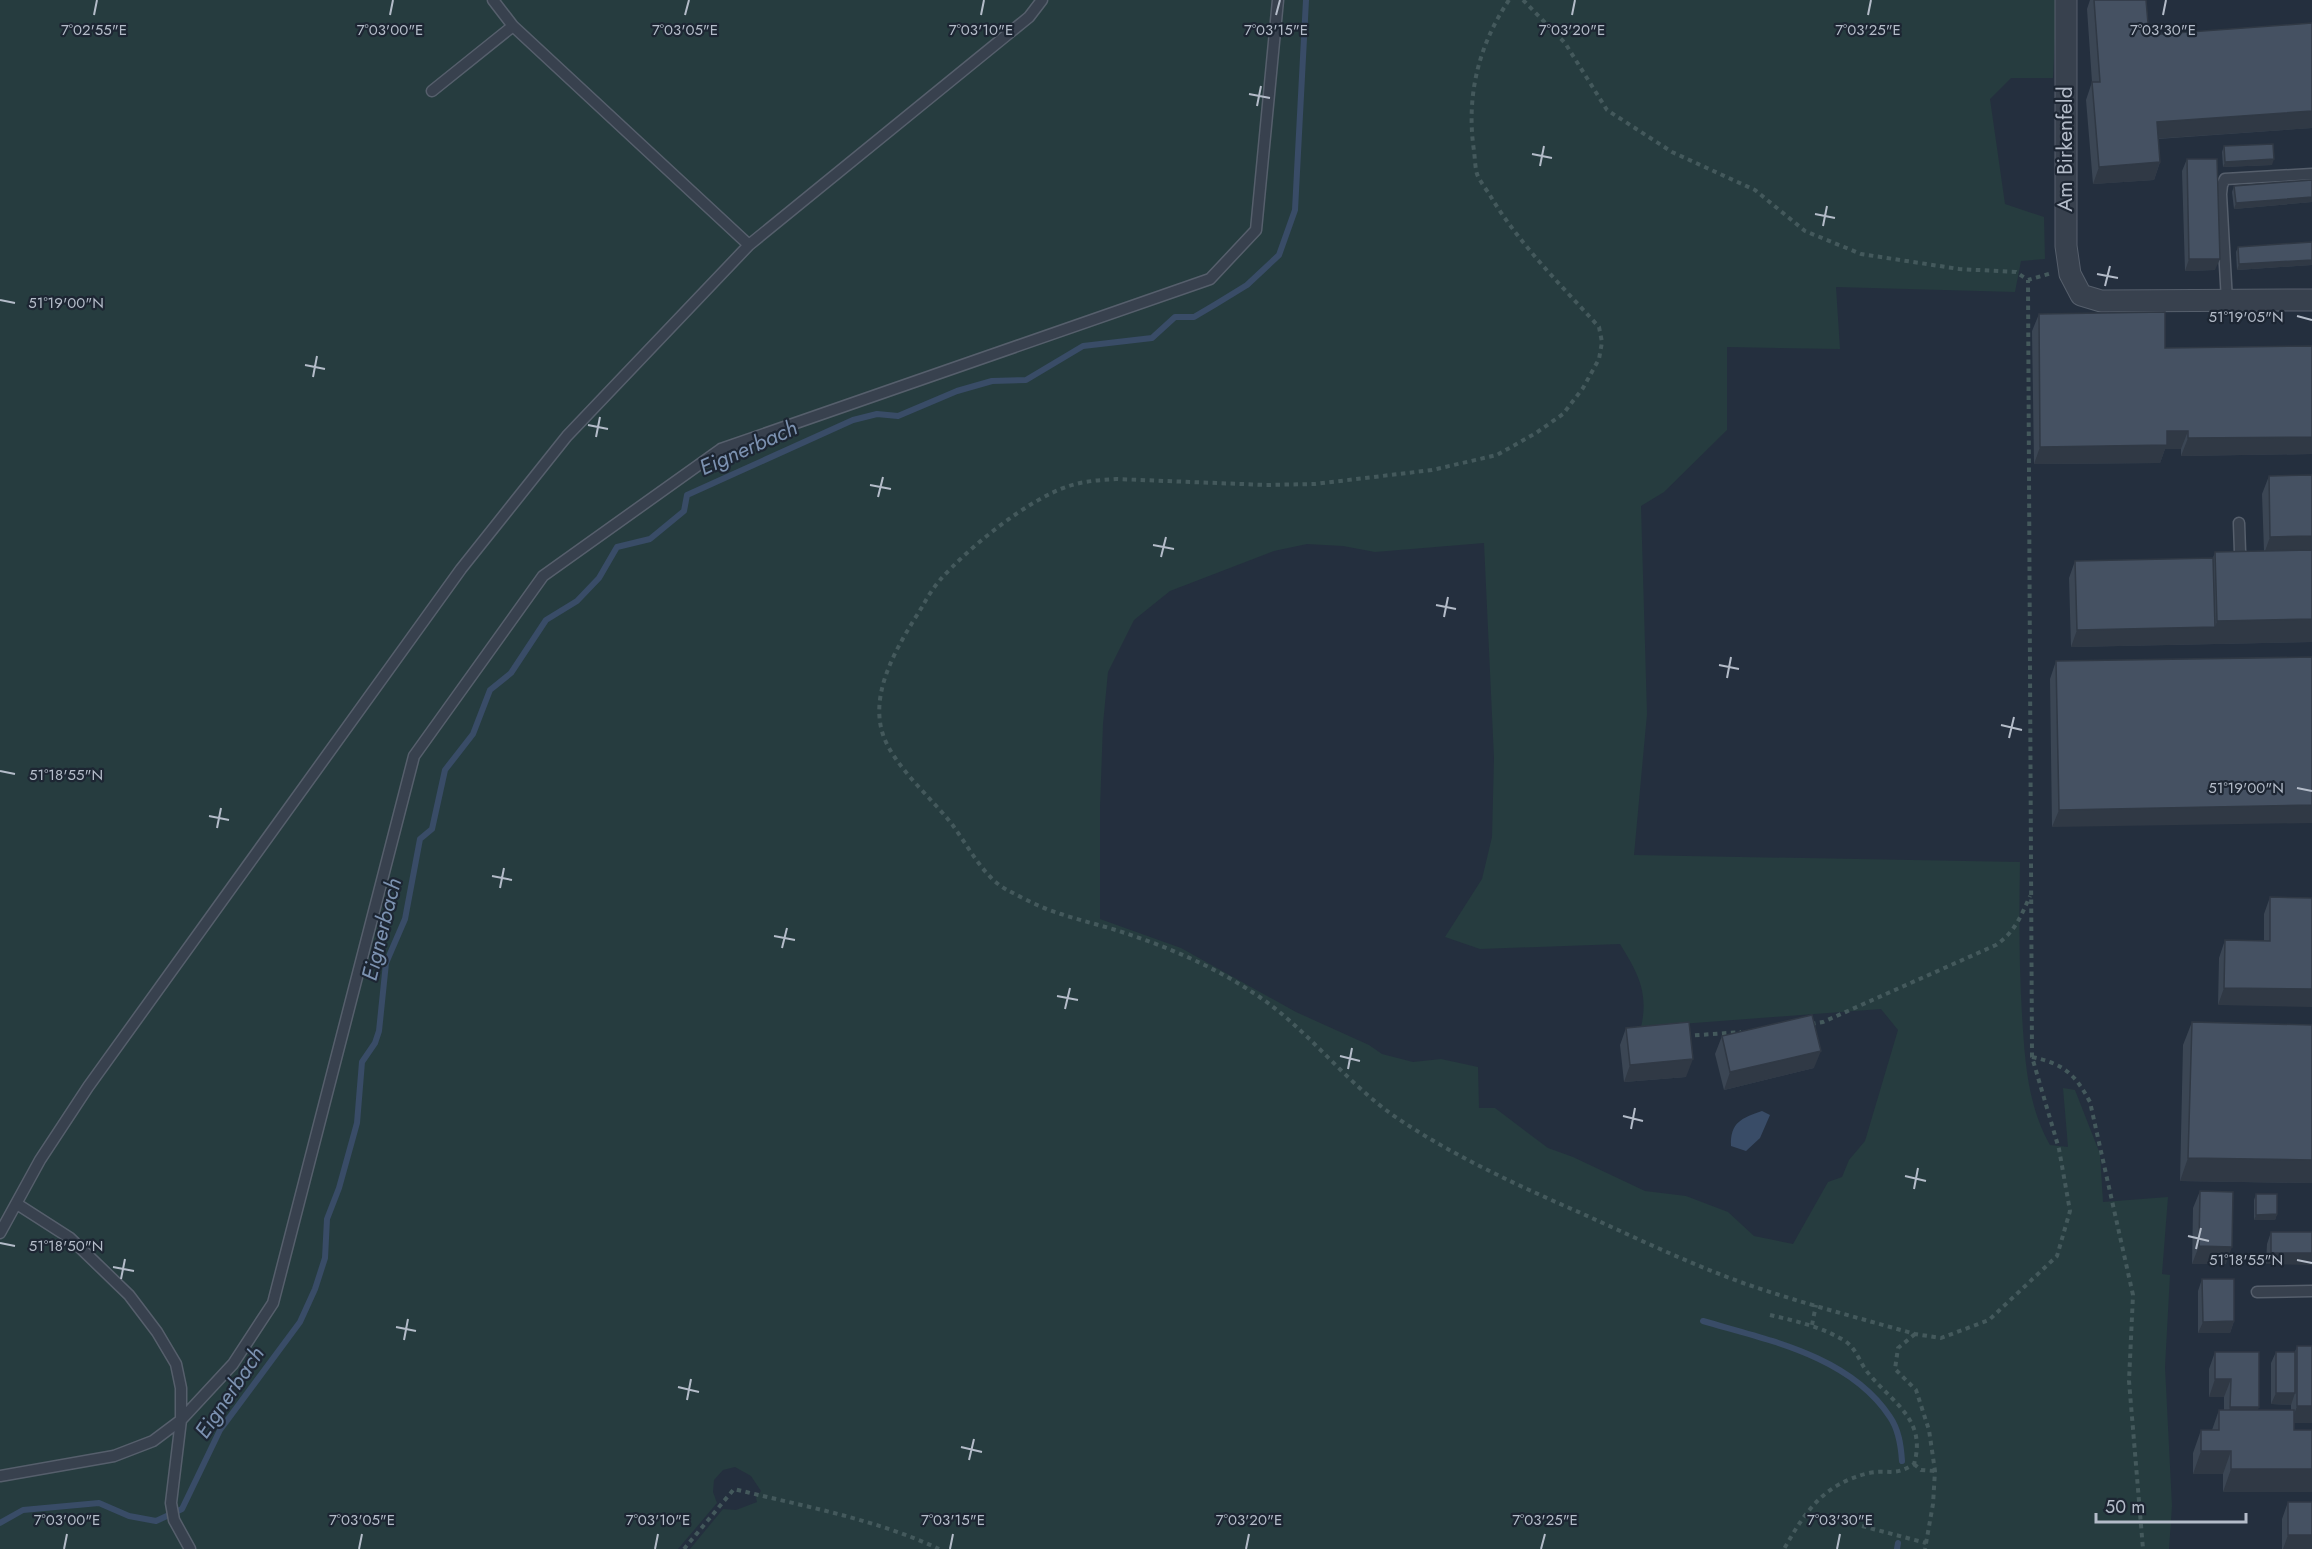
<svg xmlns="http://www.w3.org/2000/svg" width="2312" height="1549" font-family="Jost,sans-serif">
  <rect width="100%" height="100%" fill="#242f3e"/>
  <path fill="#263c3f" fill-rule="evenodd" d="M0 0H2057L2053 78H2011L1990 99 2005 204 2044 217 2045 259 2021 261 2015 292 1836 287 1840 349 1727 347V430L1664 492 1641 506 1647 714 1634 855 2020 862C2019 914 2019 964 2022 1015 2025 1060 2027 1104 2050 1145L2068 1147 2063 1088 2075 1090 2100 1154 2103 1202 2168 1197 2162 1274 2170 1275 2165 1367 2172 1506 2169 1549H690L723 1509 736 1510 757 1502 756 1498 761 1491 751 1476 735 1467 723 1470 714 1480 713 1492 717 1503 678 1549H0ZM1484 543 1494 758 1492 837 1482 879 1445 937 1480 949 1620 944C1638 973 1649 993 1641 1027L1881 1009 1898 1030 1865 1141 1849 1160 1842 1177 1828 1182 1793 1244 1754 1236 1728 1212 1686 1196 1645 1191 1573 1157 1548 1148 1495 1108H1479L1478 1067 1441 1059 1413 1062 1382 1054 1369 1045 1296 1012 1181 948 1100 919V808L1103 724 1108 672 1134 620 1170 591 1274 551 1307 544 1343 546 1375 552Z"/>
  <path fill="#394c67" d="M1762 1111 1770 1115 1760 1138 1746 1151 1731 1146C1730 1122 1742 1118 1762 1111Z"/>
  <g fill="none" stroke-linecap="round" stroke-linejoin="round">
    <path stroke="#394c67" stroke-width="6" d="M1703 1321C1768 1340 1850 1356 1890 1417 1899 1430 1901 1446 1902 1461
      M0 1523 23 1510 99 1503 129 1516 156 1521 182 1509 220 1430 300 1322 315 1289 325 1258 327 1219 339 1188 357 1123 362 1062 375 1043 379 1031 386 963 405 919 420 839 432 829 445 770 473 734 490 690 511 673 546 620 577 601 599 578 617 547 650 539 684 511 687 495 853 420 877 414 898 416 957 391 992 381 1026 380 1083 346 1152 338 1175 317H1194L1216 304 1247 285 1279 255 1295 210 1306 0
      M1897 1549 1898 1543"/>
    <g stroke="#565f6c" stroke-width="13">
      <path id="service" d="M493 0 513 26 749 245
        M432 91 513 26
        M2227 301 2221 194 2222 185 2225 179 2312 174
        M2239 523 2240 552 2243 557 2249 558
        M17 1204 70 1238 129 1295 157 1332 176 1364 181 1388V1420
        M0 1233 40 1160 88 1087 461 569 567 436 749 245 1029 17 1042 0
        M2257 1292 2312 1291
        M181 1420 233 1364 273 1303 414 756 543 576 721 449 1210 279 1256 230 1278 0
        M0 1476 114 1456 153 1441 181 1420 171 1503 174 1520 190 1549"/>
    </g>
    <g stroke="#565f6c" stroke-width="23">
      <path id="minor" d="M2066 0V246L2070 274 2081 295 2101 301 2312 300"/>
    </g>
    <path stroke="#44595c" stroke-width="4" stroke-dasharray="4.5 4.5" stroke-linecap="butt" d="M1509 0C1478 46 1466 97 1474 151 1475 158 1475 167 1477 174 1480 182 1487 190 1491 197 1520 245 1561 285 1599 327L1602 342 1599 359 1583 388 1563 414 1536 433 1497 455 1432 470 1315 484 1266 485 1116 479C1100 480 1084 481 1069 486 1028 499 968 548 940 580 933 588 927 598 922 607 897 647 862 701 889 748 905 776 931 798 951 823 968 845 982 876 1007 890 1023 898 1041 908 1058 913 1081 921 1105 926 1128 934 1170 948 1214 967 1252 992 1306 1026 1344 1082 1397 1118 1455 1157 1519 1186 1583 1214 1636 1238 1690 1264 1746 1284 1801 1303 1859 1318 1915 1334L1941 1338 1989 1320 2057 1256 2070 1211 2059 1149 2032 1057 2028 280
      M1523 0 1565 43 1607 110 1672 152 1755 190 1805 231 1861 254 1959 269 2016 272 2028 280 2052 273
      M1811 1024 1823 1022 1996 945C2015 932 2021 916 2030 896
      M1686 1036 1741 1032
      M2032 1057C2064 1064 2075 1074 2090 1102L2133 1295 2129 1381 2143 1549
      M1770 1315C1796 1321 1822 1327 1845 1341 1857 1349 1860 1364 1869 1374 1893 1403 1927 1420 1914 1464 1894 1477 1889 1469 1869 1473 1824 1484 1806 1510 1784 1549
      M1812 1325 1816 1305
      M1915 1334 1898 1348 1895 1369 1916 1390 1929 1430 1935 1471 1933 1504 1925 1549
      M1914 1464 1921 1470 1935 1471
      M1862 1526 1926 1543
      M684 1549 734 1489C802 1506 876 1519 939 1549"/>
    <use href="#service" stroke="#38414e" stroke-width="10"/>
    <use href="#minor" stroke="#38414e" stroke-width="21"/>
  </g>
  <path fill="#3b4654" d="M2090 0H2146L2149 35 2312 23V128L2158 139 2160 162 2154 180 2093 184 2086 100 2092 82 2087 9Z
    M2224 146 2272 165 2223 167 2222 152Z
    M2187 159 2215 270 2185 271 2182 171Z
    M2312 180V202L2234 209 2232 192 2234 186Z
    M2312 242V265L2237 270 2236 252 2238 247Z
    M2039 314 2165 348 2312 346V454L2181 456V449H2165L2160 463 2034 464 2032 331Z
    M2312 475V642L2071 647 2069 578 2075 561 2213 558 2215 552 2264 551 2262 494 2269 476Z
    M2312 657 2052 827 2050 679 2056 661Z
    M2270 897 2312 898 2218 1005 2219 958 2225 940 2264 941V914Z
    M2192 1022 2312 1025V1183L2180 1181 2183 1045Z
    M1626 1028 1686 1077 1624 1082 1620 1045Z
    M1722 1036 1814 1068 1724 1090 1715 1054Z
    M2200 1191 2226 1264H2192L2193 1208Z
    M2256 1194 2277 1214 2275 1220H2254V1200Z
    M2271 1232H2312L2266 1264 2267 1244Z
    M2202 1279 2234 1321 2230 1333H2198V1291Z
    M2297 1346H2312V1423H2294L2223 1492V1474H2193V1453L2201 1430H2212L2219 1410H2224V1397H2209V1369L2215 1352 2258 1410H2291V1405L2271 1404V1363L2276 1352H2295Z
    M2288 1502 2312 1549H2282V1519Z"/>
  <path fill="#303945" d="M2312 111V128L2151 139 2157 122Z
    M2274 159 2272 165 2223 167 2225 162Z
    M2160 162 2154 180 2093 184 2099 167Z
    M2312 197V202L2234 209 2236 203Z
    M2189 259H2220L2215 270 2185 271Z
    M2312 260V265L2237 270 2239 264Z
    M2167 431H2188L2181 449H2165L2160 463 2034 464 2040 447Z
    M2312 437V454L2181 456 2188 438Z
    M2312 536V553L2264 554 2270 537Z
    M2312 619V642L2071 647 2077 630 2215 627 2217 621Z
    M2312 805V823L2052 827 2059 810Z
    M2224 988 2312 989V1007L2218 1005Z
    M1821 1051 1814 1068 1724 1090 1730 1072Z
    M1693 1059 1686 1077 1624 1082 1630 1065Z
    M2188 1158 2312 1160V1183L2180 1181Z
    M2277 1214 2275 1220H2254L2256 1215Z
    M2199 1246 2232 1247 2226 1264H2192Z
    M2271 1253H2312V1265L2266 1264Z
    M2234 1321 2230 1333H2198L2203 1322Z
    M2215 1379H2231L2224 1397H2209Z
    M2276 1393H2295L2291 1405 2271 1404Z
    M2297 1406H2312V1423H2291Z
    M2230 1407H2259L2253 1425H2224Z
    M2201 1451H2231L2223 1474H2193Z
    M2231 1469H2312V1492H2223Z
    M2288 1535H2312V1549H2283Z"/>
  <path fill="#455162" stroke="#303945" stroke-width="1.5" d="M2094 0H2146L2149 35 2312 23V111L2157 122 2160 162 2099 167 2092 82H2100Z
    M2273 144 2274 159 2225 162 2224 146Z
    M2187 159H2217L2220 259H2189Z
    M2312 180V197L2236 203 2234 186Z
    M2312 242V260L2239 264 2238 247Z
    M2165 312V348L2312 346V437L2188 438V431H2167V445L2040 447 2039 314Z
    M2312 475V536L2270 537 2269 476Z
    M2312 550V619L2217 621 2215 552Z
    M2213 558 2215 627 2077 630 2075 561Z
    M2312 657V805L2059 810 2056 661Z
    M2270 897 2312 898V989L2224 988 2225 940 2270 941Z
    M1812 1015 1821 1051 1730 1072 1722 1036Z
    M1689 1022 1693 1059 1630 1065 1626 1028Z
    M2192 1022 2312 1025V1160L2188 1158Z
    M2200 1191 2233 1192 2232 1247 2199 1246Z
    M2256 1194H2277V1214L2256 1215Z
    M2271 1232H2312V1253H2271Z
    M2202 1279H2234V1321L2203 1322Z
    M2297 1346H2312V1406H2297Z
    M2215 1352H2259V1407H2230L2231 1379H2215Z
    M2276 1352H2295V1393H2276Z
    M2219 1410H2294V1430H2312V1469H2231V1451H2201V1430H2219Z
    M2288 1502H2312V1535H2288Z"/>
  <path fill="none" stroke="#b4bcc9" stroke-width="2" d="M94 15 97 0M390 15 393 0M685 15 689 0M981 15 984 0M1276 15 1280 0M1572 15 1575 0M1868 15 1871 0M2163 15 2166 0M1249 94 1270 98M1257 106 1261 86M1532 154 1552 158M1540 166 1544 146M1815 214 1835 218M1823 226 1827 206M2097 274 2118 278M2105 286 2110 266M0 300 15 303M2297 316 2312 320M305 365 325 369M313 377 317 356M588 425 608 429M596 437 600 417M870 485 891 489M878 497 883 477M1153 545 1174 549M1161 557 1166 537M1436 605 1456 609M1444 617 1448 597M1719 665 1739 669M1727 678 1731 657M2001 725 2022 730M2009 738 2014 717M0 771 15 774M2297 788 2312 791M209 816 229 820M217 828 221 808M492 876 512 880M500 888 504 868M774 936 795 940M782 948 787 928M1057 996 1078 1000M1065 1009 1070 988M1340 1056 1360 1061M1348 1069 1352 1048M1623 1116 1643 1121M1631 1129 1635 1108M1905 1176 1926 1181M1914 1189 1918 1168M2188 1236 2209 1241M0 1243 15 1246M2196 1249 2201 1228M2297 1260 2312 1263M113 1267 134 1271M121 1279 125 1259M396 1327 416 1331M404 1340 408 1319M678 1387 699 1392M687 1400 691 1379M961 1447 982 1452M969 1460 974 1439M64 1549 67 1534M359 1549 362 1534M655 1549 658 1534M950 1549 953 1534M1246 1549 1249 1534M1541 1549 1545 1534M1837 1549 1840 1534"/>
  <g text-anchor="middle" stroke-width="4.5" stroke-linejoin="round" paint-order="stroke">
    <g font-size="21" fill="#b4bcc9" stroke="#1d2633">
      <text transform="translate(2065 149) rotate(-90)" y="7">Am Birkenfeld</text>
    </g>
    <g font-size="22" font-style="italic" fill="#7c92b1" stroke="#1d2633">
      <text transform="translate(748 447) rotate(-24)" y="8">Eignerbach</text>
      <text transform="translate(381 929) rotate(-76)" y="8">Eignerbach</text>
      <text transform="translate(229 1392) rotate(-56)" y="8">Eignerbach</text>
    </g>
  </g>
  <g font-size="15" text-anchor="middle" fill="#b4bcc9" stroke="#1d2633" stroke-width="4.5" stroke-linejoin="round" paint-order="stroke">
    <text x="94" y="35">7°02'55"E</text>
    <text x="390" y="35">7°03'00"E</text>
    <text x="685" y="35">7°03'05"E</text>
    <text x="981" y="35">7°03'10"E</text>
    <text x="1276" y="35">7°03'15"E</text>
    <text x="1572" y="35">7°03'20"E</text>
    <text x="1868" y="35">7°03'25"E</text>
    <text x="2163" y="35">7°03'30"E</text>
    <text x="66" y="308">51°19'00"N</text>
    <text x="2246" y="322">51°19'05"N</text>
    <text x="66" y="780">51°18'55"N</text>
    <text x="2246" y="793">51°19'00"N</text>
    <text x="66" y="1251">51°18'50"N</text>
    <text x="2246" y="1265">51°18'55"N</text>
    <text x="67" y="1525">7°03'00"E</text>
    <text x="362" y="1525">7°03'05"E</text>
    <text x="658" y="1525">7°03'10"E</text>
    <text x="953" y="1525">7°03'15"E</text>
    <text x="1249" y="1525">7°03'20"E</text>
    <text x="1545" y="1525">7°03'25"E</text>
    <text x="1840" y="1525">7°03'30"E</text>
  </g>
  <path d="M2096 1513v9h150v-9" fill="none" stroke="#b4bcc9" stroke-width="3"/>
  <text x="2105" y="1513" font-size="18" fill="#b4bcc9" stroke="#1d2633" stroke-width="4.5" paint-order="stroke">50 m</text>
</svg>
